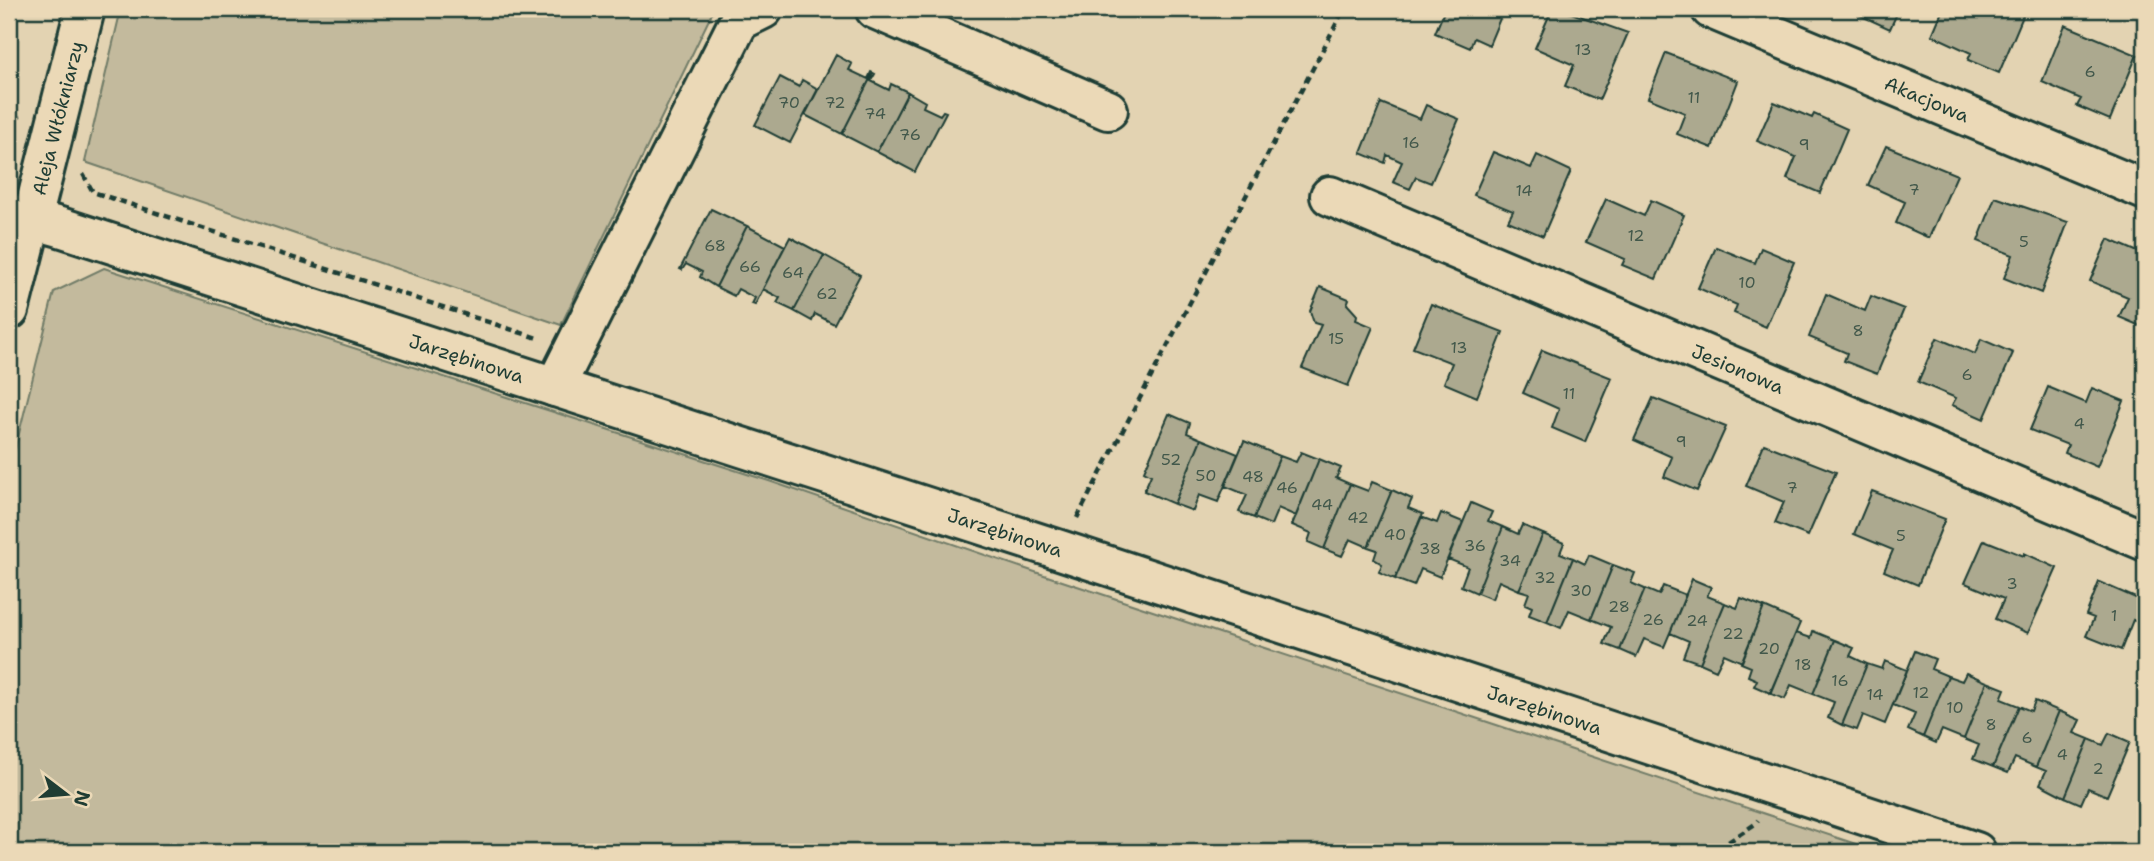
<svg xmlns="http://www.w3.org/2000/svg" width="2154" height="861" font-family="'Shantell Sans',sans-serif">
  <rect width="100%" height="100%" fill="#e3d3b2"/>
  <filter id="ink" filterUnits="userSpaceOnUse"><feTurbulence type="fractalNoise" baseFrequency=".0143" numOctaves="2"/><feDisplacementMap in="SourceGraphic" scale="14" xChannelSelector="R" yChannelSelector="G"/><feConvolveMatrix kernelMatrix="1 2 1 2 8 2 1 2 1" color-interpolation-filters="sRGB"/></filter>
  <g filter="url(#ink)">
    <path fill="#c3ba9d" stroke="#717c68" stroke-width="2" d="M121 9H714L561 325 85 162Z
      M104 268 769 481 1026 569 1880 852H9V474L54 292Z"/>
    <path fill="#aca98f" stroke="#1f3d34" stroke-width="2" d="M1445 9H1504L1489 45 1474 38 1470 48 1435 33Z
      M1552 9H1560L1628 33 1599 100 1565 86 1574 65 1535 48Z
      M1857 9H1899L1890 29 1855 13Z
      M1943 9H2026L1999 73 1968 60 1971 53 1932 35Z
      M2065 25 2137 55 2110 120 2077 106 2081 99 2042 82Z
      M1666 53 1738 81 1712 148 1677 134 1685 113 1648 98Z
      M836 55 852 64 849 70 868 79 871 72 873 73 842 134 805 115Z
      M873 73 875 74 871 81 889 90 891 84 908 92 877 152 842 134Z
      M780 77 799 87 802 80 818 89 790 143 755 125Z
      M908 92 925 102 923 107 940 115 943 111 946 112 915 172 877 152Z
      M1774 102 1812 118 1814 114 1847 129 1820 193 1787 179 1796 157 1757 141Z
      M1381 103 1420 119 1426 105 1459 119 1431 183 1416 177 1410 189 1393 182 1402 162 1387 155 1385 163 1361 153Z
      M1886 146 1957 175 1929 238 1896 223 1905 202 1868 185Z
      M1493 152 1531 168 1537 155 1571 171 1543 236 1508 221 1513 211 1474 195Z
      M1995 197 2068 222 2041 293 2004 278 2013 255 1978 241Z
      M1606 199 1644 216 1651 200 1684 215 1656 279 1622 265 1625 259 1586 242Z
      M711 209 747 226 716 287 700 277 702 272 686 264 682 270 680 269Z
      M747 226 785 246 755 305 752 304 755 298 738 289 734 296 716 287Z
      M790 237 824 255 794 311 777 303 780 298 763 289Z
      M2108 239 2145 255V328L2119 317 2128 297 2090 281Z
      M1716 247 1755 263 1761 248 1794 262 1766 327 1734 313 1737 305 1698 288Z
      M824 255 860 275 834 324 815 314 812 321 794 311Z
      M1320 287 1349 299 1347 304 1357 315 1356 320 1373 327 1348 386 1302 368 1321 325 1314 323 1310 311Z
      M1826 294 1865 311 1871 296 1904 309 1877 374 1844 361 1847 353 1809 337Z
      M1431 304 1503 332 1477 397 1444 383 1452 363 1413 348Z
      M1937 338 1975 354 1981 339 2013 353 1984 419 1952 405 1956 398 1918 382Z
      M1542 350 1612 378 1585 442 1552 428 1559 409 1523 393Z
      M2048 387 2086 403 2092 388 2124 401 2097 467 2065 453 2068 445 2030 430Z
      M1653 398 1726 427 1697 491 1664 477 1672 457 1634 440Z
      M1169 414 1190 423 1187 433 1201 439 1174 504 1144 491 1151 475 1144 471Z
      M1201 439 1238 454 1218 502 1199 495 1193 511 1174 504Z
      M1244 441 1280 456 1254 518 1239 512 1247 495 1225 486Z
      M1764 444 1836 472 1808 536 1775 523 1784 502 1746 486Z
      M1301 452 1319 459 1296 516 1278 508 1271 525 1254 518 1280 456 1296 462Z
      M1319 459 1341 468 1336 478 1350 484 1324 549 1308 542 1311 533 1292 525Z
      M1372 482 1392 490 1368 547 1350 539 1342 556 1324 549 1350 484 1368 491Z
      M1392 490 1412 499 1408 508 1423 514 1395 579 1379 572 1382 564 1374 559 1377 550 1368 547Z
      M1872 491 1945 519 1918 585 1884 571 1893 550 1854 534Z
      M1471 503 1492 512 1488 521 1503 527 1477 593 1461 586 1468 567 1448 559Z
      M1441 513 1463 522 1440 577 1421 569 1414 586 1395 579 1421 517 1437 523Z
      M1522 525 1543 534 1519 590 1499 581 1492 599 1477 593 1503 527 1518 534Z
      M1543 534 1564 543 1560 553 1573 558 1547 622 1529 615 1532 607 1525 604 1529 593 1519 590Z
      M1984 540 2024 556V553L2057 568 2028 633 1995 619 2004 599 1965 583Z
      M1589 555 1613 565 1591 619 1569 610 1561 628 1547 622 1573 558 1585 564Z
      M1613 565 1635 573 1631 583 1645 589 1620 650 1604 644 1611 627 1591 619Z
      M1692 579 1711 587 1707 596 1725 603 1700 663 1683 657 1689 641 1670 633Z
      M2099 582 2145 602 2139 623 2133 620 2121 650 2086 636 2094 618 2086 615Z
      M1663 586 1686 595 1664 647 1644 639 1636 657 1620 650 1645 589 1659 595Z
      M1741 598 1764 607 1742 662 1724 654 1716 670 1700 663 1725 603 1737 608Z
      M1764 607 1800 623 1770 693 1754 686 1757 680 1748 676 1751 667 1741 663Z
      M1813 631 1835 640 1813 694 1791 685 1785 699 1771 694 1796 633 1811 638Z
      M1835 640 1854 648 1850 656 1867 664 1842 725 1828 718 1834 702 1813 694Z
      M1915 651 1935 659 1931 669 1948 676 1923 737 1908 730 1915 714 1893 705Z
      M1885 661 1907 670 1885 724 1863 715 1857 730 1842 725 1867 664 1882 669Z
      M1966 673 1987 682 1964 739 1942 730 1936 743 1923 737 1948 676 1962 681Z
      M1987 682 2005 689 2001 699 2019 706 1993 767 1973 759 1979 745 1964 739Z
      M2035 701 2059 711 2036 767 2015 758 2008 773 1993 767 2019 706 2031 711Z
      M2059 711 2080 720 2074 733 2089 739 2065 797 2040 784 2046 771 2036 767Z
      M2109 733 2130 742 2107 796 2088 788 2081 804 2065 797 2089 739 2103 745Z"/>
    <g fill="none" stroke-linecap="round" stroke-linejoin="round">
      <g stroke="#1f3d34" stroke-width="44">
        <g id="minor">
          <path d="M875 9 1108 110"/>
          <path id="s1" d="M1711 9 2145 190"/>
          <path id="s2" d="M1330 196 2145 541"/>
          <path id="s3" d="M9 213 60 227 1060 550 1976 852"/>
          <path d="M555 387 739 21 763 9"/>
        </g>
      </g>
      <g stroke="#1f3d34" stroke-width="44">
        <g id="major">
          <path id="s4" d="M9 310 85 9"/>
        </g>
      </g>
      <path stroke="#1f3d34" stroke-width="4.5" stroke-dasharray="7 5" stroke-linecap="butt" d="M9 125 20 116
        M83 174 93 192 537 338
        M1077 518 1344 9
        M1707 852 1718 849 1755 824 1758 820"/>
      <use href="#minor" stroke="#ebd9b7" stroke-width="38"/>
      <use href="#major" stroke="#ebd9b7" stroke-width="38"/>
    </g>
  </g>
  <g text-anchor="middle" stroke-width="5" stroke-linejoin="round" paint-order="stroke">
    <g font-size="16" fill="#42584b">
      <text x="1583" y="55">13</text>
      <text x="2090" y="77">6</text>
      <text x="1694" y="103">11</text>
      <text x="789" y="108">70</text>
      <text x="835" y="108">72</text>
      <text x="875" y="119">74</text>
      <text x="910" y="140">76</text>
      <text x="1411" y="148">16</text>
      <text x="1804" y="150">9</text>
      <text x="1914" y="195">7</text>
      <text x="1524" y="196">14</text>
      <text x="1636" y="241">12</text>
      <text x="2024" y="247">5</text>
      <text x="715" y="251">68</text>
      <text x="750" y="272">66</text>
      <text x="793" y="278">64</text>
      <text x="1747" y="288">10</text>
      <text x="827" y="299">62</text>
      <text x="1858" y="336">8</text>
      <text x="1336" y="344">15</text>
      <text x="1459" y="353">13</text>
      <text x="1967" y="380">6</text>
      <text x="1569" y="399">11</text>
      <text x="2079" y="429">4</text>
      <text x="1681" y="447">9</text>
      <text x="1171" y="465">52</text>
      <text x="1206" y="481">50</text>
      <text x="1253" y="482">48</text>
      <text x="1287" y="493">46</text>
      <text x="1792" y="493">7</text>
      <text x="1322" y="510">44</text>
      <text x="1358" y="523">42</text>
      <text x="1395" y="540">40</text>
      <text x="1901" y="541">5</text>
      <text x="1475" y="551">36</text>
      <text x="1430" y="554">38</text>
      <text x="1510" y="566">34</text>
      <text x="1545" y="583">32</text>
      <text x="2012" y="589">3</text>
      <text x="1581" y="596">30</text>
      <text x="1619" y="612">28</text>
      <text x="2114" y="621">1</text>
      <text x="1653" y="625">26</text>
      <text x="1697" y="626">24</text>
      <text x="1733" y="639">22</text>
      <text x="1769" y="654">20</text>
      <text x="1803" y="670">18</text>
      <text x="1840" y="686">16</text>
      <text x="1921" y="698">12</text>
      <text x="1875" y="700">14</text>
      <text x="1955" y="713">10</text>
      <text x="1991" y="730">8</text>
      <text x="2027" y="743">6</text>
      <text x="2062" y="760">4</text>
      <text x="2098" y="774">2</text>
    </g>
    <g font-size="19" fill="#1f3d34" stroke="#ebd9b7">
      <text dy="7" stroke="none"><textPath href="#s1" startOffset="234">Akacjowa</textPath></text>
      <text dy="7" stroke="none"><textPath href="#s4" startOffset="198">Aleja Włókniarzy</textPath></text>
      <text dy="7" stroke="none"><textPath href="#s3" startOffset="480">Jarzębinowa</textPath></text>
      <text dy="7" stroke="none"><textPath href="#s2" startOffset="443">Jesionowa</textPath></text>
      <text dy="7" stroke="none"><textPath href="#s3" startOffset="1046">Jarzębinowa</textPath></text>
      <text dy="7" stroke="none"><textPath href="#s3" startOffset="1614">Jarzębinowa</textPath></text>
    </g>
  </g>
  <rect width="2154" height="861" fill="none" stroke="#ebd9b7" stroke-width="35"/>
  <rect x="18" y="18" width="2119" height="826" fill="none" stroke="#1f3d34" stroke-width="2.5" filter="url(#ink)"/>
  <g transform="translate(66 794) rotate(106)" stroke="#ebd9b7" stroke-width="5" paint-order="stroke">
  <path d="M0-5L12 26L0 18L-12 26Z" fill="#1f3d34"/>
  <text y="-10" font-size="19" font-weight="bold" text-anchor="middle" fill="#1f3d34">N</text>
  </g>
</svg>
